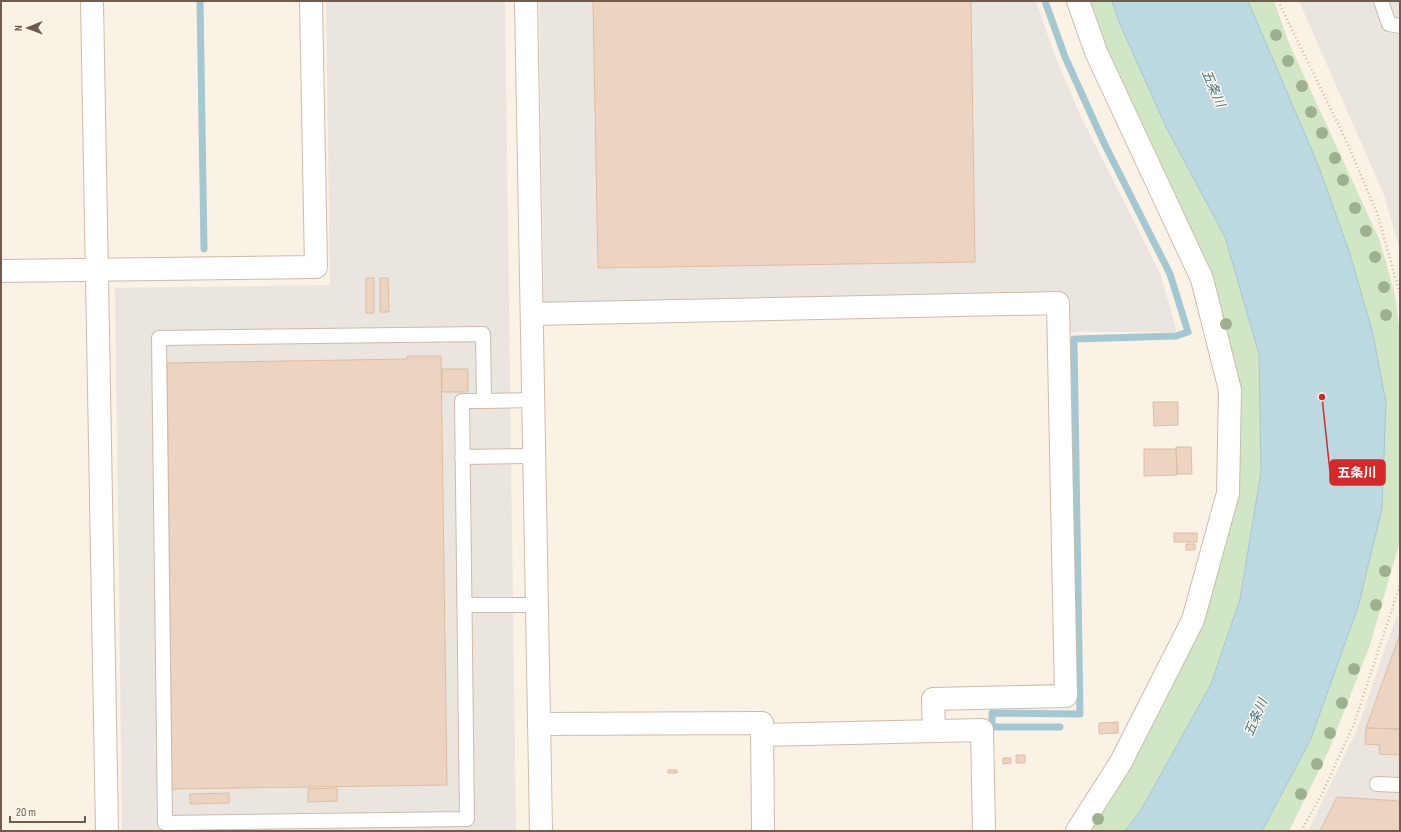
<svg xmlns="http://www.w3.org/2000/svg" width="1401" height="832" font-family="'Sofia Sans Condensed','Noto Sans JP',sans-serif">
  <rect width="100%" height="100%" fill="#faf3e5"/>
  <path fill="#eae5df" d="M326 1H505L516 831H122L115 288 330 285Z
    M539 1H1036L1054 53 1080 115 1160 273 1177 332H1068L1067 294 544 303Z
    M1299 1H1400V251L1384 195Z
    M1396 617H1400V831H1308L1358 727Z"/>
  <path fill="#d0e6c5" d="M1085 1H1112L1119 22 1166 127 1225 237 1259 354 1261 472 1240 599 1211 684 1141 810 1125 831H1090L1196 628 1235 387 1151 153Z
    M1248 1H1274L1288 41 1380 241 1395 295 1400 334V541L1370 645 1329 750 1289 831H1262L1310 741 1386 403 1373 334 1350 254Z"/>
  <path fill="#bcd9e1" stroke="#a3c8d2" d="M1112 1H1248L1319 167 1350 254 1373 334 1386 403 1382 509 1358 607 1310 741 1262 831H1125L1141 810 1211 684 1240 599 1261 472 1259 354 1225 237 1166 127 1119 22Z"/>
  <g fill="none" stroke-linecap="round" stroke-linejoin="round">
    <path stroke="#a3c8d2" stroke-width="7" d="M200 1 204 249
      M1045 1 1065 57 1104 143 1170 274 1188 332 1176 336 1074 339 1080 714 992 713V727H1060"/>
  </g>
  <path fill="#edd4c0" stroke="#ddbca2" d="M593 1H971L975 262 598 268Z
    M366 278H374V313H366Z
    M380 278H388L389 312H380Z
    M407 356H441L447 785 172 789 167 363 407 359Z
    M442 369H468V392H442Z
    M1153 402H1178V425L1154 426Z
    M1176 447H1191L1192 474H1177Z
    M1144 449H1176L1177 475 1144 476Z
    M1174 533H1197V542H1174Z
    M1186 544H1195V550H1186Z
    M1400 634V729L1366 728Z
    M1118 722V733L1099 734V723Z
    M1366 728 1400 729V755L1379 754 1380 745 1365 744Z
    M1016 755H1025V763H1016Z
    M1003 758H1011V763L1003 764Z
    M668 770H677V773H668Z
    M337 788V801L308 802V789Z
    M229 793V803L190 804V794Z
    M1337 797 1400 801V831H1320Z"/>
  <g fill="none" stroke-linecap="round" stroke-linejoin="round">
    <g stroke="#cabbad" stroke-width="16">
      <path id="lane" d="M1381 1 1389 24 1400 26
        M483 334 484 401H462L467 819 165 823 159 338Z
        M484 401 533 400
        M462 457 534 456
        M465 605H537
        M1377 784 1400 785"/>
    </g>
    <g stroke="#cabbad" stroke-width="24">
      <path id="street" d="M92 1 107 831
        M1 271 316 267 311 1
        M532 314 1058 303 1066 696 933 699 934 731
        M539 724 762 723 763 831
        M762 735 982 730 984 831
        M1077 831 1121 762 1193 620 1228 493 1230 390 1202 279 1096 52 1078 1"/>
    </g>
    <g stroke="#cdbcab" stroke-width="24">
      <path id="secondary" d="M526 1 541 831"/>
    </g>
    <path stroke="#d1b8a3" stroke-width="2.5" stroke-dasharray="1 3" stroke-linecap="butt" d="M1278 1 1346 140 1377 213 1400 294
      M1301 831 1321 796 1354 724 1400 585"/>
    <use href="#lane" stroke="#fff" stroke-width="14"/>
    <use href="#street" stroke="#fff" stroke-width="22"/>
    <use href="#secondary" stroke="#fff" stroke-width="22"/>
  </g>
  <g fill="#9fb08f">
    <circle cx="1276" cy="35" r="6"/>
    <circle cx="1288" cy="61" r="6"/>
    <circle cx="1302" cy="86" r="6"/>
    <circle cx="1311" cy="112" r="6"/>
    <circle cx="1322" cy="133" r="6"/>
    <circle cx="1335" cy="158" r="6"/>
    <circle cx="1343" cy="180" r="6"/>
    <circle cx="1355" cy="208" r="6"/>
    <circle cx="1366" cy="231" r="6"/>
    <circle cx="1375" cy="257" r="6"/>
    <circle cx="1384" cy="287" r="6"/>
    <circle cx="1386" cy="315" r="6"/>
    <circle cx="1226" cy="324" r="6"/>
    <circle cx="1385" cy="571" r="6"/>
    <circle cx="1376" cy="605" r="6"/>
    <circle cx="1354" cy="669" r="6"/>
    <circle cx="1342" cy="703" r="6"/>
    <circle cx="1330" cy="733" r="6"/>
    <circle cx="1317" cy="764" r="6"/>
    <circle cx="1301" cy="794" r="6"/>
    <circle cx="1098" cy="819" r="6"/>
  </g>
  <g text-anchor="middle" stroke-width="3" stroke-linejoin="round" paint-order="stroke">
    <g font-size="13" font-style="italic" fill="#497481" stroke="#fdf7eb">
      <text transform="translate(1214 88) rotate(67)" y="5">五条川</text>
      <text transform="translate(1255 717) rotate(-67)" y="5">五条川</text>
    </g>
  </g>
  <path fill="none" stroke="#d62828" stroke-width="1.5" d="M1322 397L1330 472"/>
  <circle fill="#d62828" stroke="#fdf7eb" stroke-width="1.5" cx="1322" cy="397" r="4"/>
  <rect fill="#d62828" stroke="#d62828" stroke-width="1.5" x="1330" y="460" width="55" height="25" rx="4"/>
  <g font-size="13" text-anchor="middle" font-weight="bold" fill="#fff">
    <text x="1357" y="477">五条川</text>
  </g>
  <rect width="1401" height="832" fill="none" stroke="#705c4d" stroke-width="4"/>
  <g transform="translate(28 28) rotate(269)" stroke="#fdf7eb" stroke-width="3" paint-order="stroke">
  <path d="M0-3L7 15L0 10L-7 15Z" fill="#705c4d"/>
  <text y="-6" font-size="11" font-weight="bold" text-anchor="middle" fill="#705c4d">N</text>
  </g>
  <path d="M10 816v6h75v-6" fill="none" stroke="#705c4d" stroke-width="2"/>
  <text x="16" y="816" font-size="12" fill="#705c4d" stroke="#fdf7eb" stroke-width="3" paint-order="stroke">20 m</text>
</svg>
